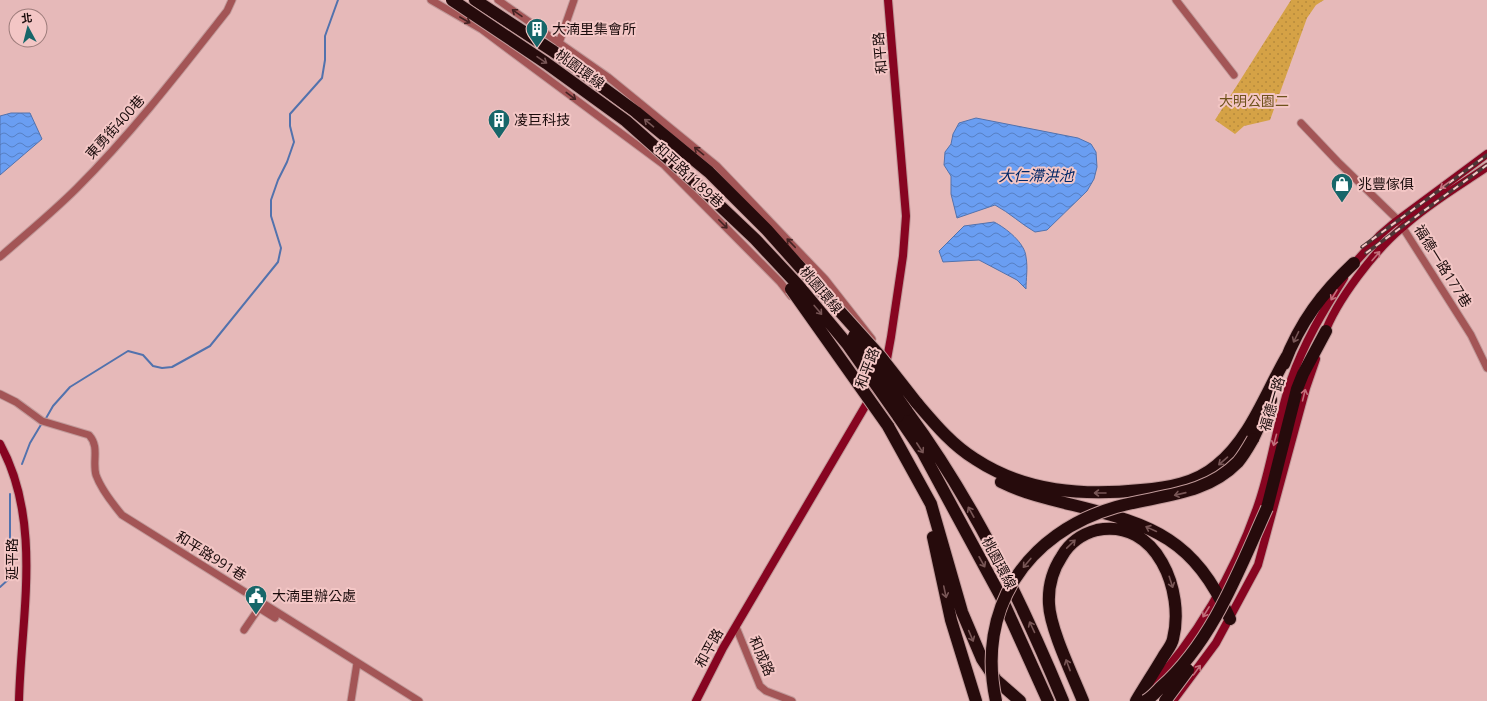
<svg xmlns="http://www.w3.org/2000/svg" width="1487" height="701" font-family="'Open Sans','Noto Sans TC',sans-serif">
  <defs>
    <pattern id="grass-dots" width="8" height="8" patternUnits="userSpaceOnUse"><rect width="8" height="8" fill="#d5a246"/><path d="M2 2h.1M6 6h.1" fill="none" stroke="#b68a3c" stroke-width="1.8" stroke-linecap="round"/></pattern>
    <pattern id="water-waves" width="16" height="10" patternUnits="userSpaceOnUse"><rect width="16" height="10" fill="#6a9ef2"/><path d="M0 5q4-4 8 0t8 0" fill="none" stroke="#567fc2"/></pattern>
  </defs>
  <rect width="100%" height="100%" fill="#e6b9b9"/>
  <path fill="url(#grass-dots)" d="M1291 0H1324L1316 5 1307 18 1270 120 1244 126 1235 134 1215 120Z"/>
  <path fill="url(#water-waves)" stroke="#5272ad" d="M11 113H30L42 139 0 175V116Z
    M976 118 1078 138 1091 144 1096 152 1097 167 1094 179 1087 191 1047 230 1035 232C1021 224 1010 213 995 205L957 218 951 194V176L944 165 945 152 951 144 953 134 959 123Z
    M994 222C1006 228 1025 243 1026 257 1028 268 1026 279 1026 289L1017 280 979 260 943 262 939 251 964 226Z"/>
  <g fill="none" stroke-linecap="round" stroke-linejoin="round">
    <path stroke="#5272ad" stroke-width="2" d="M45 420 53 406 70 387 128 351 143 355 153 366 162 368 172 367 210 346 278 262 281 248 271 216V200L278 180 287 162 294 142 290 126V114L322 78 325 60V36L338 0
      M22 464 30 443 42 423
      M0 587 10 578V494"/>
    <g stroke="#c19a9a" stroke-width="9">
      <path id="street" d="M431 0 481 29 664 165 780 282 791 296
        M498 0 608 77 717 166 825 279 872 339
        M1176 0 1234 75
        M559 43 574 0
        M1301 123 1338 162 1398 220 1471 335 1487 368
        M0 257C26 234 53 212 77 188 132 133 179 72 227 11L232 0
        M0 394 16 402 42 421 89 435C100 447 92 461 96 475 101 489 112 503 122 515L419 701
        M736 627 760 686 766 691 792 701
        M244 630 259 608 275 618
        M351 701 357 663"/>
    </g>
    <g stroke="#c19a9a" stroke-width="10">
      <path id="secondary" d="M1351 267 1380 235 1394 223 1487 154
        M1324 335C1336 301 1375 250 1403 227 1428 204 1459 186 1487 167
        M884 366 887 359 891 337 903 256 906 216 888 0
        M0 444C43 522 21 617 19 701
        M1147 691C1196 640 1235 572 1258 505 1272 465 1277 421 1291 380 1304 343 1323 311 1344 278
        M696 701 723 648 870 398 878 381
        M1173 701 1216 643 1258 565 1306 388 1316 359"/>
    </g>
    <g stroke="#c19a9a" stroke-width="14">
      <path id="highway" d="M475 0 553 51 636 112 709 172 767 230 808 276
        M1284 364C1300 322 1322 293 1354 263
        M916 402C934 423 951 444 975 459 1025 492 1083 496 1141 490 1168 488 1196 483 1217 465 1250 439 1266 392 1287 356
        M906 410C972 499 1021 600 1063 701
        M898 416 922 451 1001 597 1048 701
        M888 426 931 504 962 612 982 659 996 680 1020 701
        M1253 439 1271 400
        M1001 482C1023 493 1048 499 1073 505 1154 525 1194 539 1230 619
        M1267 508 1297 389 1303 374 1326 331
        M933 537 951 620 976 701
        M1083 701C1073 676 1050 629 1049 604 1048 586 1052 571 1062 556 1070 542 1082 534 1097 530 1157 518 1185 592 1173 639 1172 645 1166 652 1163 657 1154 672 1145 686 1136 701"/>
    </g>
    <use href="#street" stroke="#a35556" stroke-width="7"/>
    <use href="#secondary" stroke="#870521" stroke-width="8"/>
    <use href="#highway" stroke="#260b0c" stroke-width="12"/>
    <g stroke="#4d3737" stroke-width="3.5">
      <path id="rail" d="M1362 247 1487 155
        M1366 253 1487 165"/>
    </g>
    <use href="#rail" stroke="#f3c6c5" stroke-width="2" stroke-dasharray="6" stroke-linecap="butt"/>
    <g stroke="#c19a9a" stroke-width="14" stroke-linecap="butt">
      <path id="highway-bridge" d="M452 0 546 63 626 121 698 185 755 239 798 285 848 345 898 416
        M808 276 880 356 916 402
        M791 289 888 426
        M854 336 906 410
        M996 701C976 609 1026 533 1116 507 1159 495 1205 496 1238 462 1244 455 1249 446 1253 439
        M1145 701C1151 698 1156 692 1161 687 1213 641 1239 570 1267 508
        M1165 701 1188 670"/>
    </g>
    <use href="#highway-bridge" stroke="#260b0c" stroke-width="12"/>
  </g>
  <defs><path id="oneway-shaft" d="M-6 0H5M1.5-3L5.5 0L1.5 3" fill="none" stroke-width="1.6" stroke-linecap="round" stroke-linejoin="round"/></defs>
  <g stroke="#422">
    <use href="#oneway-shaft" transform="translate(517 13) rotate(-145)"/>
    <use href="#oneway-shaft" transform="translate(465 20) rotate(30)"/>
    <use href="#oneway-shaft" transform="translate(571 96) rotate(37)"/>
    <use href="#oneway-shaft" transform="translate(699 151) rotate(-141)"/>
    <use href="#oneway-shaft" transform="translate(723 224) rotate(45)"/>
    <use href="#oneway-shaft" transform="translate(791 243) rotate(-134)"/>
  </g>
  <g stroke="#785656">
    <use href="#oneway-shaft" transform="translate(542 60) rotate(34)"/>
    <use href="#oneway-shaft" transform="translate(649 123) rotate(-140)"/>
    <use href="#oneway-shaft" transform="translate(818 310) rotate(50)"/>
    <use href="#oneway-shaft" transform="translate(1296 337) rotate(116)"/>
    <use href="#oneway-shaft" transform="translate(920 448) rotate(57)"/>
    <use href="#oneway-shaft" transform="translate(1223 461) rotate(139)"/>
    <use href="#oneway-shaft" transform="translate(1100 493) rotate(180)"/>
    <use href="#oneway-shaft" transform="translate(1180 494) rotate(167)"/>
    <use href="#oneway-shaft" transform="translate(971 512) rotate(-119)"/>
    <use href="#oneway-shaft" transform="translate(1151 529) rotate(-155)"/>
    <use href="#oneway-shaft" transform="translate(1071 544) rotate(-44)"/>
    <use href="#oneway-shaft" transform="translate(982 562) rotate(61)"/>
    <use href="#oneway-shaft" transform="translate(1027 563) rotate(130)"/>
    <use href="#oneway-shaft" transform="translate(1171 582) rotate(72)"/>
    <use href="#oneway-shaft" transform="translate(945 592) rotate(78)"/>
    <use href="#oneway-shaft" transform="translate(1032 627) rotate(-115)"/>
    <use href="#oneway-shaft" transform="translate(971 636) rotate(67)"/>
    <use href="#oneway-shaft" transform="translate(1068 665) rotate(-111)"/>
  </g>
  <g stroke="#c26f7b">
    <use href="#oneway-shaft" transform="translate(1445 185) rotate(144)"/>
    <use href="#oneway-shaft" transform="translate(1376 256) rotate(-49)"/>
    <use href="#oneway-shaft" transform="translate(1334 295) rotate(121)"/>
    <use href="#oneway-shaft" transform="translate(1304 395) rotate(-76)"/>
    <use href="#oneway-shaft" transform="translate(1275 440) rotate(105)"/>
    <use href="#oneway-shaft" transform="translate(1206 612) rotate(122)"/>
    <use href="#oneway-shaft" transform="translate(1197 670) rotate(-54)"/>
  </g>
  <defs>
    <g id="building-pin" transform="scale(1.15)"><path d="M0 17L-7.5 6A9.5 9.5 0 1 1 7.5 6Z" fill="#176669" stroke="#f3c6c5"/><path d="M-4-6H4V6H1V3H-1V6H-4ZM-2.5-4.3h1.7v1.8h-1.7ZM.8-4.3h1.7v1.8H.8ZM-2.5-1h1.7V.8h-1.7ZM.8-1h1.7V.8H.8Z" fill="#fff"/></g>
    <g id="shop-pin" transform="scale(1.15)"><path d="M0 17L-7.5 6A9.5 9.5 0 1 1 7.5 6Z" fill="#176669" stroke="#f3c6c5"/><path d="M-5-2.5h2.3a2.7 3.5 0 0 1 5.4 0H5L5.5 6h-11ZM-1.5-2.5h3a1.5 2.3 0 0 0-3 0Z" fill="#fff"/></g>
    <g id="civic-pin" transform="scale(1.15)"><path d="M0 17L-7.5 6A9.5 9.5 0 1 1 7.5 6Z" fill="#176669" stroke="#f3c6c5"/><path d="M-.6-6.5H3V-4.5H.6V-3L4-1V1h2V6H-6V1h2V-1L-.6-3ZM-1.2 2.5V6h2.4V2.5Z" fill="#fff"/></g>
  </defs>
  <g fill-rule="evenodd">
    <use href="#building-pin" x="537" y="29"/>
    <use href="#building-pin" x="499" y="120"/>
    <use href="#shop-pin" x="1342" y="184"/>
    <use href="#civic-pin" x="256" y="596"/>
  </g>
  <g text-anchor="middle" stroke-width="4" stroke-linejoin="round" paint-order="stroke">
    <g font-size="14" fill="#1b0c0c" stroke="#f3c6c5" text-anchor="start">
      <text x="552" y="34">大湳里集會所</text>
      <text x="514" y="125">凌巨科技</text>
      <text x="1358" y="189">兆豐傢俱</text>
      <text x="272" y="601">大湳里辦公處</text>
    </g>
    <g font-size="14" fill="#1b0c0c" stroke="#f3c6c5">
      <text transform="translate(880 53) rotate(-95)" y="5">和平路</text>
      <text transform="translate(580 69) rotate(36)" y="5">桃園環線</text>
      <text transform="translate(115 127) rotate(-48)" y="5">東勇街400巷</text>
      <text transform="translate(689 175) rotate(43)" y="5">和平路1189巷</text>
      <text transform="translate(1443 266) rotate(58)" y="5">福德一路177巷</text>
      <text transform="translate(821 290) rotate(50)" y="5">桃園環線</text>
      <text transform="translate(867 368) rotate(-69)" y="5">和平路</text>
      <text transform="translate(1272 404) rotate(-74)" y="5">福德一路</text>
      <text transform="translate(211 556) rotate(32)" y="5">和平路991巷</text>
      <text transform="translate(12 559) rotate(-90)" y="5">延平路</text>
      <text transform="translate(999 563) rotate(62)" y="5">桃園環線</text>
      <text transform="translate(709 648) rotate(-61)" y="5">和平路</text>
      <text transform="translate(762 656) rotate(66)" y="5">和成路</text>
    </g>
    <g font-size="14" fill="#6f521c" stroke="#f3c6c5">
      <text x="1254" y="106">大明公園二</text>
    </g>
    <g font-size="15" font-style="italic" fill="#002666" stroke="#f3c6c5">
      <text x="1036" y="181">大仁滯洪池</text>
    </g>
  </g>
  <g transform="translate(28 28) rotate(353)"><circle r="19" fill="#f3c6c5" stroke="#9d7c7b"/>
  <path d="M0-3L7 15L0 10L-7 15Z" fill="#176669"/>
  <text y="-6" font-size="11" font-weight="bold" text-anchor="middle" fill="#1b0c0c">北</text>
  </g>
</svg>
